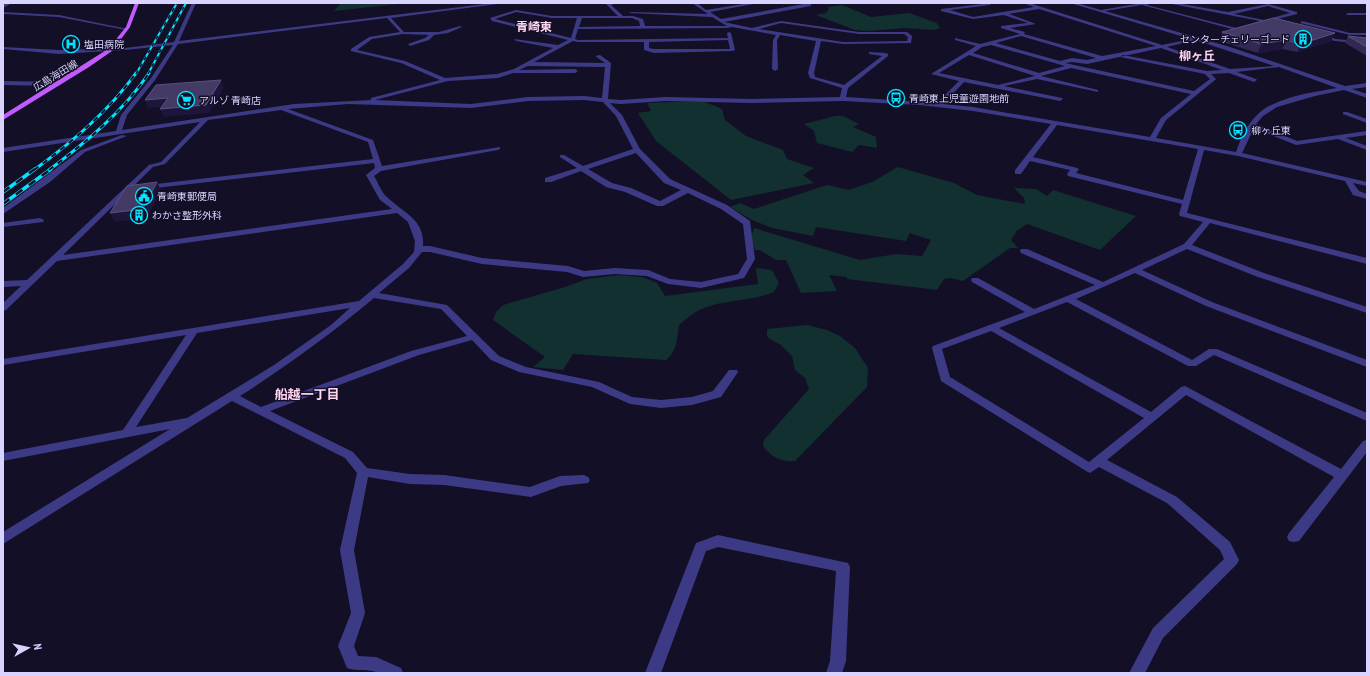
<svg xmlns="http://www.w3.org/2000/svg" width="1370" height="676" font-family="'PT Sans Narrow','Noto Sans JP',sans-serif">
  <rect width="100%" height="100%" fill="#130f26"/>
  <path fill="#12302f" d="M341 3H407L334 11Z
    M842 5 871 17 909 13 937 23 940 28 934 30 904 28 868 31 855 30 816 15 826 13 829 9 828 7Z
    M672 102H705L722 109 725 120 746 136 783 150 787 159 814 168 803 175 814 183 731 200 656 141 638 113 651 111 647 103Z
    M835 116H843L859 124 853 127 876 137 877 148 859 145 852 152 817 143 814 131 804 124Z
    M898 167 954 183 977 195 1025 204 1024 198 1014 188 1036 189 1047 196 1053 190 1136 216 1100 250 1027 224 1015 232 1016 233 1011 240 1018 248H1010L963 281 950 278 944 279 937 290 847 279V277L829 275 837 291 801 293 786 260H776L760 250H755L751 238 754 228 860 260 896 254 922 256 931 240 910 233 906 241 816 227 813 236 772 228 752 220 730 207 740 203 754 209 827 185 849 190 872 182Z
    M756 268 772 270 779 283 774 292C748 303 715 298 691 315 687 318 683 322 679 325 677 338 677 352 666 360L573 354 563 370 533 367 545 357 493 320 496 312 503 305 565 287 587 279 619 275 642 277 657 283 665 296 758 284Z
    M807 325 827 330 840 336 855 348 868 368 867 387 795 461C781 462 771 457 763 446L764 440 809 389 805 378 795 370 792 356 781 345 770 339 767 336V329Z"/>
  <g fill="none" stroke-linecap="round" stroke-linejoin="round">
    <path fill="#3d3a85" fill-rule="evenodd" d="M7 3H12L3 8V5Z
      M192 3H196L179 41 493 3H505L391 18 404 32H439L460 26 462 27 448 33 434 35 429 40 410 46 408 44 425 38 429 35 403 34 372 39 357 50 405 61 445 78 497 74 514 69 553 48 516 41 514 39 558 45 568 40 492 21 490 18 516 10 552 16H618L606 4 617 3 611 5 623 16H633L643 19 645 26H727L712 17 629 13 631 12 708 14 692 3H697L706 10 749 3H759L710 12 721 19 809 3 811 4V6L724 22 752 28 781 21 859 32H907L912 36 911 43 843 44 821 41 814 73 815 77 844 85 882 56 869 54V52L886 53 888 54V56L848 88 846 97 937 103 959 81 931 74 976 46 955 40V38L980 44 1020 34 1001 28V26L1028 23 1004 15 973 19 941 11V9L991 3 990 5 950 10 973 17 1034 7 1023 3H1029L1162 45 1191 39 1070 3H1077L1101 10 1142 3H1152L1147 5 1236 28 1260 21 1167 3H1176L1228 12 1268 4 1297 12V14L1236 30 1142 5 1105 11 1230 47 1345 86 1367 83V87L1352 89 1367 94V98L1344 90 1315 96 1277 107 1263 116 1256 124 1297 141 1367 131V135L1346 138 1367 146V150L1338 139 1296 145 1254 128 1242 153 1367 182V186L1353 183 1359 191 1367 194V199L1353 195 1345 181 1238 156 1204 150 1187 213 1367 258V264L1210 223 1192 245 1264 273 1367 307V313L1258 277 1187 249 1142 270 1212 302 1367 360V367L1206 306 1135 273 1076 299 1192 360 1209 349H1217L1367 413V421L1214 355 1196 366H1188L1067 302 999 328 1151 412 1181 387 1185 386 1341 469 1363 441 1367 440V452L1299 541 1294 542 1289 541 1287 537 1289 533 1334 477 1186 395 1107 460 1177 497 1230 542 1239 560 1237 564 1163 638 1145 673H1129L1153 628 1224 559 1220 550 1167 503 1099 467 1090 473 1086 471 941 381 932 348 933 346 1025 312 972 282 971 280 972 278H978L1034 309 1095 285 1021 253 1020 251 1021 249H1027L1103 282 1184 244 1203 222 1180 216 1179 214 1182 204 1068 176 1067 174 1070 170 1030 161 1021 174H1015V170L1051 124 973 111 919 105 843 101 752 103 665 101 621 104 610 103 622 115 640 149 670 179 727 205 750 221 755 259 744 278 701 288 668 284 647 276 615 274 583 277 567 272 482 264 430 252H422L409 268 379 293 447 305 499 356 526 367 599 382 632 397 661 400 692 397 713 391 729 370H737L738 372 721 397 692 405 661 408 630 404 592 387 519 372 491 360 472 340 419 355 270 411 353 452 367 468 410 474 444 475 530 487 560 476 584 475 588 477 590 480 588 483 561 486 531 497 444 485 410 484 368 477 354 550 365 613 354 646 358 656 376 657 401 668 403 673H378C369 668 357 672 347 668L338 646 351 613 340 550 357 473 345 458 232 401 3 544V532L170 429 3 461V453L123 430 186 335 3 365V359L359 301 403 264 414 252 415 241 408 222 397 213 57 261 6 310 3 311V303L21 286 3 287V281L27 280 149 165 161 162 200 122 3 152V148L116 131 121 115 151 78 173 45 125 50 59 54 3 49V47L59 50 125 48 174 42ZM1268 6 1290 13 1264 20 1234 14ZM1039 9 1156 46 1102 56 1024 34 1025 32 1010 28 1036 24 1009 14ZM516 12 552 18H577L571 38 495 19ZM387 18 400 32 369 37 351 49V51L401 63 440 80 371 98V100L294 104 122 130 127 115 155 80 178 44ZM582 18H632L639 21 640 26 579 27ZM781 23 859 34H904L908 37 907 41 843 42 759 29ZM732 27 776 35 773 40 772 69 775 71 778 69 777 40 780 35 816 41 808 73 810 78 842 88 840 97 752 99 665 97 621 100 608 99 611 63 600 55 595 56 605 63 534 62 573 41 578 42H644V50L654 53 733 51 735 50 731 33 729 32 727 33 728 38 578 40 575 39 578 29 727 28ZM1021 36 1096 58 1087 60 1072 58 1060 61 996 43ZM728 40 730 49H654L649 48V42ZM1195 40 1274 66 1230 69 1167 47ZM991 45 1065 66 1039 73 973 53 982 47ZM1161 48 1222 70 1207 71 1123 55 1120 57 1205 74 1210 79 1194 91 1065 63 1072 62 1087 64ZM969 55 1035 76 998 85 939 73ZM528 66 605 67 602 98 584 96 528 97 471 104 375 100 448 81 498 78 513 73H575L578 71 575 69 519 70ZM1279 67 1337 88C1314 92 1276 97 1258 114 1247 124 1241 138 1236 152L1156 138 1166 120 1215 80 1216 79 1211 74 1229 73 1254 82 1257 80 1256 79 1237 72ZM1071 68 1191 94 1161 118 1150 137 973 107 943 104 964 82 1060 101 1063 99 1062 98 1004 86 1037 79 1098 92V90L1041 76ZM584 100 603 102 616 116 633 149 583 166 564 155H560V157L577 168 545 178V182H551L581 171 606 187 625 192 657 206H663L688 193 721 209 743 224 747 259 738 274 701 282 670 279 648 270 615 268 584 271 568 266 482 258 430 246H423C425 219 403 213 387 197 381 192 378 182 374 176L381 171 498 150 500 149V147L382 166 373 140 288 109 348 104 471 108 528 101ZM281 110 368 142 373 159 147 185 143 187 147 189 374 163 375 168 366 175 380 200 392 209 63 255 153 167 165 164 208 120ZM1057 125 1198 149 1183 200 1076 173 1079 169 1077 168 1033 157ZM636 153 664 183 681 190 660 201 631 188 612 183 588 169ZM374 298 441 309 467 336 411 351 261 407 240 396C287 366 331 334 374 298ZM350 308 331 325 274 365 187 418 136 427 197 333ZM991 331 1144 418 1089 462 950 377 942 349Z
      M1363 3H1367V5Z
      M3 12 59 15 128 29 126 30 59 17 3 14Z
      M1348 13H1367V15H1346Z
      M1302 21 1350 33H1367V35H1350L1300 23Z
      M1320 34 1336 39 1367 42V44L1335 41 1318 36Z
      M3 81 58 82 61 84 58 86 3 85Z
      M1343 112H1347L1367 119V123L1343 114Z
      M122 135 127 136 85 152 50 182 3 214V208L81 150Z
      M40 218 44 220 43 222 3 227V223Z
      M718 535 848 563 850 567 846 661 842 673H826L830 661 836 571 718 547 706 551 661 673H645L696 543Z"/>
    <path fill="#c25bff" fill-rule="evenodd" d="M135 3H139L130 27 112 51 89 67 3 120V115L108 49 126 27Z"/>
    <g stroke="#00e5ff" stroke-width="2">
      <path id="rail-far2" d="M136 74 177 3
        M148 74 186 3"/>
    </g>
    <g stroke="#00e5ff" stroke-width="3">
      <path id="rail-far1" d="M34 170C72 142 109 111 136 73
        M49 170C86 142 123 112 149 73"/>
    </g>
    <g stroke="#00e5ff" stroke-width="3.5">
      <path id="rail" d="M3 192 35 169
        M3 204 51 169"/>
    </g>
    <use href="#rail-far2" stroke="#130f26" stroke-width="1.5" stroke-dasharray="4" stroke-linecap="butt"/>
    <use href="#rail-far1" stroke="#130f26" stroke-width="2" stroke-dasharray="5.5" stroke-linecap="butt"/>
    <use href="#rail" stroke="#130f26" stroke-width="2.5" stroke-dasharray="8" stroke-linecap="butt"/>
  </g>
  <path fill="#312854" d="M1222 32 1335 33 1331 41 1297 52 1282 49 1258 53 1219 41Z
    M1348 36 1367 38V56L1345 43Z"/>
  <path fill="#1d163a" d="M1335 33 1331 41 1297 52 1301 44Z
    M1286 40 1282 49 1258 53 1261 44Z
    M221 80 224 88 209 113 164 117 160 109Z
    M168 98 172 106 148 108 145 100Z
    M157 182 161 190 147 218 115 222 110 213Z"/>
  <path fill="#433a66" stroke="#5a527e" d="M1274 18 1335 33 1301 44 1286 40 1261 44 1222 32Z
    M1348 36 1367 38V47Z
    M221 80 206 105 160 109 168 98 145 100 156 85Z
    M157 182 143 209 110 213 127 186Z"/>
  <defs>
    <g id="building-ring" transform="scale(0.9)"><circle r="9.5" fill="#130f26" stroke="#00e5ff" stroke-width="1.5"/><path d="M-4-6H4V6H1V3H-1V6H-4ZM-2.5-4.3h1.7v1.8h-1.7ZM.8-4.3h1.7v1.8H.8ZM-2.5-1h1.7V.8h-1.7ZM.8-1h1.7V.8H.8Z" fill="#00e5ff"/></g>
    <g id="hospital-ring" transform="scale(0.9)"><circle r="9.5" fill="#130f26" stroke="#00e5ff" stroke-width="1.5"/><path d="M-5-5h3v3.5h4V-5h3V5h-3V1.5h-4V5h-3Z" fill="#00e5ff"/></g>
    <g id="bus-ring" transform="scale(0.9)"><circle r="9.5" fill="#130f26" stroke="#00e5ff" stroke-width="1.5"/><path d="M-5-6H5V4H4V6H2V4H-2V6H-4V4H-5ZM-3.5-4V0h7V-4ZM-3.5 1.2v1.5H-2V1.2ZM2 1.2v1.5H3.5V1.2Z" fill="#00e5ff"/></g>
    <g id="supermarket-ring" transform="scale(0.9)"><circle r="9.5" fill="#130f26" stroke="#00e5ff" stroke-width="1.5"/><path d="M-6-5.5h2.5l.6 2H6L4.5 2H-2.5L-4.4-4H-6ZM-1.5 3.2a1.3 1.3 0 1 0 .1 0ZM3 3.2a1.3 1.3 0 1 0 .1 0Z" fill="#00e5ff"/></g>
    <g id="civic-ring" transform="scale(0.9)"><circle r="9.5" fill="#130f26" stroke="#00e5ff" stroke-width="1.5"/><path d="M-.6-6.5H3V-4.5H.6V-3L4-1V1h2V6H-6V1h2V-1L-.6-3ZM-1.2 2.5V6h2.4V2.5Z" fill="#00e5ff"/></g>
  </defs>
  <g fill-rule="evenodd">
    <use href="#building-ring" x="1303" y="39"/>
    <use href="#hospital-ring" x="71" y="44"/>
    <use href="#bus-ring" x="896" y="98"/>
    <use href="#supermarket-ring" x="186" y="100"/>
    <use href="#bus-ring" x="1238" y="130"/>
    <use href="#civic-ring" x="144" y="196"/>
    <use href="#building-ring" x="139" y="215"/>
  </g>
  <g text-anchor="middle" stroke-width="3" stroke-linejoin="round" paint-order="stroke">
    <g font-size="10" fill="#d9d4ff" stroke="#130f26" text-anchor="start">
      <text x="1290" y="43" text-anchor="end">センターチェリーゴード</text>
      <text x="84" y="48">塩田病院</text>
      <text x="909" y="102">青崎東上児童遊園地前</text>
      <text x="199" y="104">アルゾ 青崎店</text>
      <text x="1251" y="134">柳ヶ丘東</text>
      <text x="157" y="200">青崎東郵便局</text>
      <text x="152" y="219">わかさ整形外科</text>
    </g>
    <g font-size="10" fill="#d9d4ff" stroke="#130f26">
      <text transform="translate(55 75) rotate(-31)" y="4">広島海田線</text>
    </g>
    <g font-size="12" font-weight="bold" fill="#ffd6f0" stroke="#130f26">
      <text x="534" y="31">青崎東</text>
      <text x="1197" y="60">柳ヶ丘</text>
    </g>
    <g font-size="13" font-weight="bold" fill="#ffd6f0" stroke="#130f26">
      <text x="307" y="399">船越一丁目</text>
    </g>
  </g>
  <rect width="1370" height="676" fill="none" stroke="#d9d4ff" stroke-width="8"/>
  <g transform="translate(28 648) rotate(82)" stroke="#130f26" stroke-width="3" paint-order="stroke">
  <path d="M0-3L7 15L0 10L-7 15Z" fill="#d9d4ff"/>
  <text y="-6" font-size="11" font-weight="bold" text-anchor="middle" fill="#d9d4ff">N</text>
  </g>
</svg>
